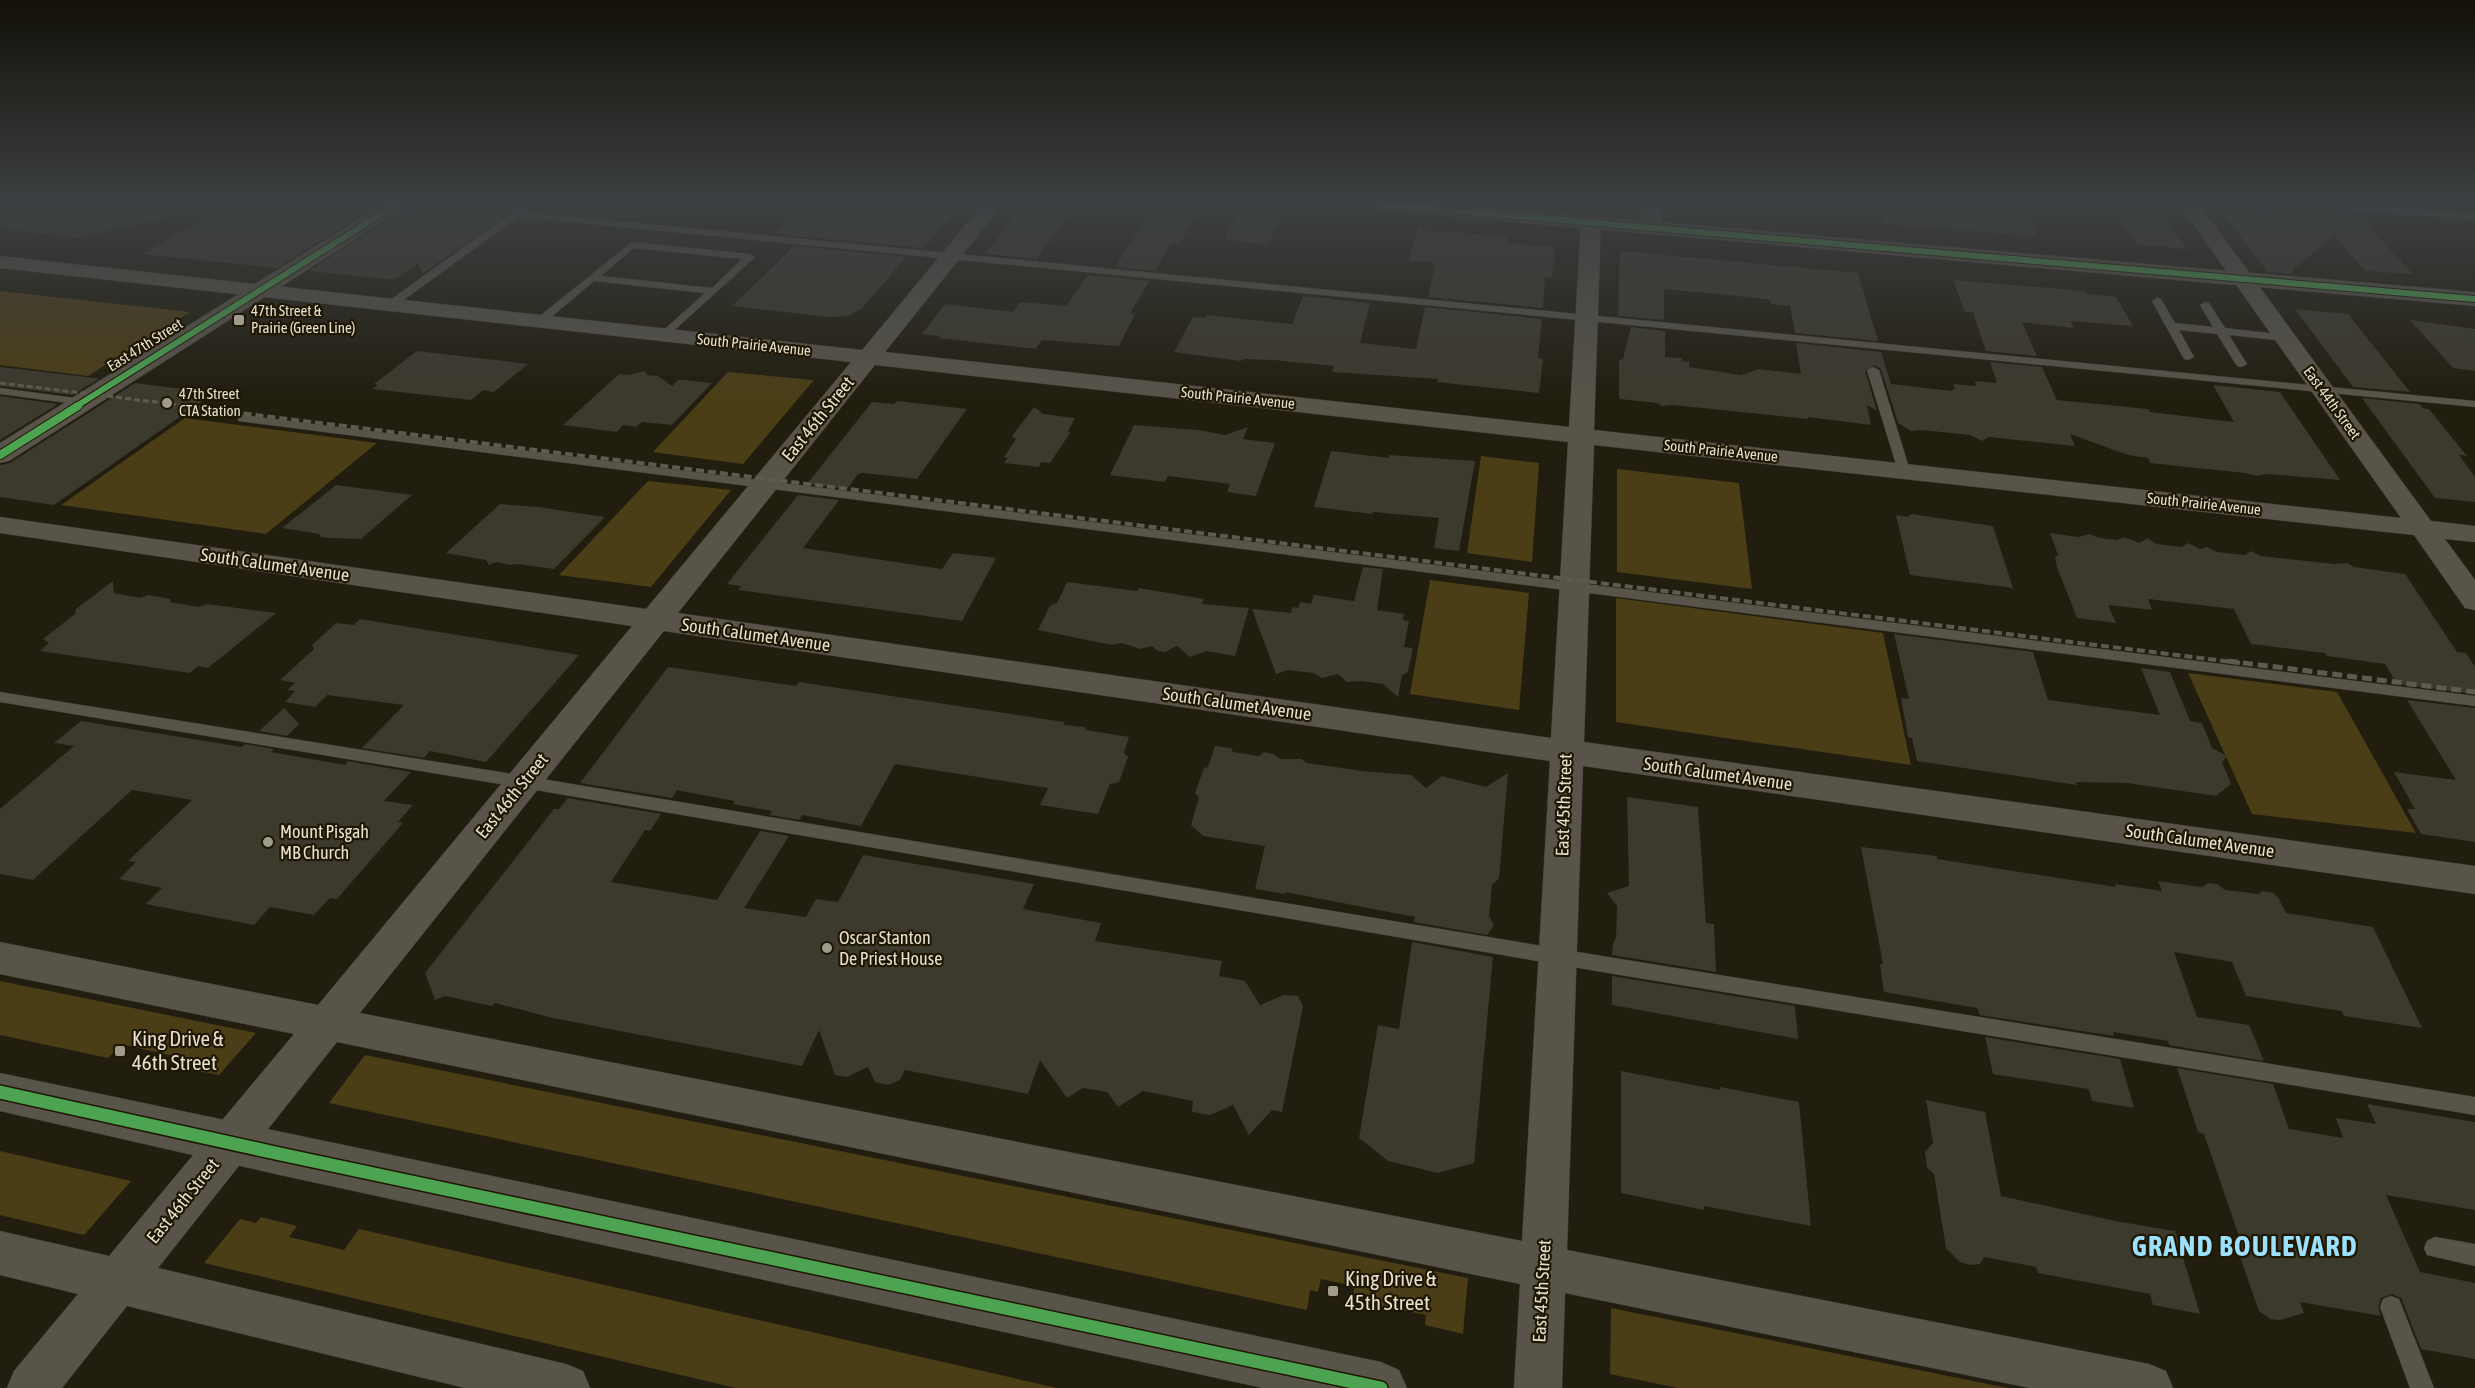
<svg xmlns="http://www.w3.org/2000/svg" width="2475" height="1388" font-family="'Asap Condensed',sans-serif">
  <rect width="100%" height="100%" fill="#211d0f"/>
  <path fill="#4b3e17" d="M0 291 190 312 88 376 0 365Z
    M728 372 814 380 743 464 653 452Z
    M185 418 377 443 266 534 61 505Z
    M1481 456 1539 463 1532 562 1467 553Z
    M1617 469 1739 483 1752 589 1617 572Z
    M648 481 731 490 651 587 559 575Z
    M1430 580 1529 593 1519 710 1410 694Z
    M1616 598 1883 633 1911 765 1616 722Z
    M2188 673 2337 692 2416 833 2252 814Z
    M0 981 256 1033 219 1075 192 1070 199 1062 121 1044 108 1058 0 1035Z
    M365 1055 1468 1278 1463 1334 1425 1325 1426 1315 1353 1300 1354 1286 1321 1279 1318 1292 1310 1290 1307 1310 329 1103Z
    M0 1151 131 1181 84 1235 0 1215Z
    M261 1217 297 1226 289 1237 344 1250 359 1229 1057 1388H736L204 1263 240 1219 256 1223Z
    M1611 1308 2008 1388H1678L1610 1374Z"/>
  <path fill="#3c392d" d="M0 204H180L181 214 79 238 0 229Z
    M230 204H361L376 205 277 268 141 254Z
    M426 204H463L513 209 423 274 418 263 394 280 309 271 407 208 418 209Z
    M807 204H962L924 248 773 234Z
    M1024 204H1076L1037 259 985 254Z
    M1156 204 1200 211 1180 243 1171 242 1155 271 1115 267Z
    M1884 204H1954L2026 209 2038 237 1883 223Z
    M2216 204H2263L2266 208 2359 217 2413 274 2365 271 2334 235 2298 266 2293 265 2292 274 2268 272Z
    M1241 206 1251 213 1281 216 1269 244 1224 240Z
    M2118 215 2165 218 2187 249 2138 245Z
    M1418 225 1430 231 1507 236V243L1555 247 1552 277H1545L1543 308 1428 297 1435 266H1432L1433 262 1409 261Z
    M794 246 906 257 862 308 848 316 829 317 732 306Z
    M1620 251 1858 273 1878 341 1795 333 1790 306 1771 304V300L1729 295 1664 289V320L1618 316Z
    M1088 275 1149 281 1130 314H1135L1119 346 1042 340 1036 349 939 338 940 336 922 334 945 304 1013 312 1020 302 1066 306Z
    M1953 280 2085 291 2087 294 2116 297 2133 326 2070 321 2074 328 2022 322 2037 356 1986 351 1973 312H1965Z
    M1303 296 1370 303 1360 343 1416 349 1425 307 1542 319 1538 358 1543 359 1539 393 1437 382 1438 379 1332 372 1334 366 1274 360 1244 359 1240 361 1174 352 1193 317 1205 318 1207 315 1292 324Z
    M2295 309 2348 314 2410 392 2353 387Z
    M2410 320 2475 329V371L2453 368Z
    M1631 327 1665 331V357L1682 358V361L1689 362V367L1741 375 1759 369 1801 374 1796 343 1881 352 1891 384 1953 391V389H1955L1953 384 1976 386 1975 381 1997 383 1990 362 2042 367 2057 400 2148 409 2150 412 2234 422 2213 385 2280 392 2340 480 2267 474 2257 476 2245 473 2150 463 2148 458 2128 455 2070 434 2075 446 1989 437 1982 441 1970 435 1922 430 1911 431 1898 423 1881 369 1874 365 1865 371 1877 411 1867 405 1871 425 1808 417V419L1673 405 1662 406 1657 403 1619 399V360L1623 359Z
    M417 351 520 363 528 364 494 392 483 390 471 400 372 389 378 385 374 384Z
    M0 367 95 378 99 379 72 395 0 386Z
    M645 371 647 375 658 376 672 386 678 380H683L712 383 672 425 642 422 636 427 623 425 617 432 563 425 619 374 628 375Z
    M135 383 214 393 54 505 0 497V465L10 463Z
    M0 396 58 404 0 440Z
    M2362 398 2420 404 2423 408 2429 409 2467 456 2459 455 2475 477V502L2435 498Z
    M897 401 967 409 917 479 863 473 858 474 847 489 807 484 872 402 894 404Z
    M1034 407 1043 414 1075 418 1068 431 1070 433 1050 463 1041 462 1039 467 1004 463 1008 458 1004 457 1016 439 1012 436Z
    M1134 425 1198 430 1225 435 1248 427 1243 439 1275 443 1256 496 1227 492 1230 484 1168 476 1165 482 1110 475Z
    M1331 451 1389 458V455L1475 461 1459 551 1434 548 1439 518 1373 512 1372 514 1314 507Z
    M336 485 412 495 361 539 329 538 321 537 319 534 282 528Z
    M798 495 839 500 803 548 942 569 953 553 996 558 962 621 738 590 741 586 727 584Z
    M500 504 538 507 605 517 554 569 517 564 510 565 497 562 489 565 486 560 446 553Z
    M1911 514 1993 526 2013 588 1910 575 1896 515 1907 517Z
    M2050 533 2078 537 2089 534 2100 538 2117 540 2124 537 2139 543 2148 538 2156 544 2182 547 2188 543 2200 549 2207 547 2217 552 2245 555 2251 551 2261 556 2335 564 2347 563 2354 567 2405 574 2457 652 2466 653 2475 667V694L2397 684 2385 664 2327 656 2325 653 2251 644 2234 609 2148 599 2152 610 2108 605 2116 623 2077 618 2057 567 2055 557 2058 555Z
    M1363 567 1383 569 1377 610 1404 614 1403 620 1409 621 1404 647 1413 648 1408 672 1402 675 1398 697 1383 684 1361 681 1347 682 1338 674 1322 678 1313 673 1288 670 1276 674 1252 609 1291 613 1292 607 1298 608 1300 602 1311 604 1314 595 1354 601Z
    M113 581 114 593 140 598 148 595 170 599V602L199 607 207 604 276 613 208 668 198 666 190 673 40 651 49 643 43 639 75 614 76 609Z
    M1067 582 1137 591 1139 588 1204 599 1202 604 1249 608 1235 656 1206 651 1190 657 1177 646 1165 652 1158 651 1152 646 1140 649 1122 643 1112 645 1038 630 1050 606 1057 603Z
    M360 619 458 635 579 655 486 762 430 751 424 758 362 748 404 705 327 695 315 707 285 702 295 691 287 690 295 683 280 680 314 649 312 645 336 623 354 625Z
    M1894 634 2033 652 2048 700 2160 715 2141 668 2170 672 2190 721 2202 723 2212 748 2227 756 2222 762 2231 784 2216 796 2127 783 2076 782 2077 785 1917 761 1912 738 1908 737 1901 698 1909 699Z
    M668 667 796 686 799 682 1064 722V725L1085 727 1086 730 1129 737 1124 753 1128 757 1119 782 1110 784 1098 814 1040 805 1048 788 895 764 861 826 802 815 799 820 770 815 772 811 733 804 735 801 681 791 677 790 672 798 580 783Z
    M2407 700 2475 708V842L2421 834 2407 809H2415L2394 772 2456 780Z
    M284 708 299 724 287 736 259 731Z
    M81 721 242 747 245 744 274 749 271 752 345 765 348 761 411 772 384 801 413 805 398 822 403 823 337 899 330 898 314 915 270 907 254 925 146 904 162 888 119 879 136 862 128 861 192 800 132 790 33 880 0 874V809L74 746 54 743Z
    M1215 746 1231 748 1233 752 1259 756 1264 752 1273 754 1280 759H1301L1307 763 1362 771 1411 775 1426 788 1442 776 1486 787 1508 773 1499 878 1492 885 1489 916 1494 925 1487 935 1414 922 1415 917 1285 892V894L1255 889 1265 846 1203 836 1191 825 1199 797 1195 793 1204 768 1208 767Z
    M1627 797 1698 807 1706 923 1714 924 1716 972 1612 955 1613 944 1616 937 1617 906 1607 893 1629 886Z
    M568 798 661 814 650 831 645 830 611 882 717 900 760 831 789 836 744 908 806 917 816 899 838 902 863 855 1034 884 1023 909 1101 923 1095 941 1222 961 1219 976 1245 981 1260 1005 1284 995 1298 996 1303 1006 1282 1112 1272 1110 1249 1135 1233 1105 1210 1115 1192 1112 1193 1101 1143 1091 1118 1107 1107 1092 1083 1088 1067 1098 1040 1060 1028 1094 905 1070 900 1080 888 1085 875 1082 868 1067 847 1077 835 1075 819 1030 802 1066 553 1018 495 1003 492 1006 445 996 435 1000 425 973 554 809H559Z
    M1861 847 1937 856V859L2116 887 2115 884 2162 891 2158 881 2202 887 2208 883 2217 884 2225 890 2259 894 2262 891 2273 893 2278 897 2286 913 2373 927 2422 1028 2344 1016 2342 1011 2246 996 2232 962 2174 952 2197 1017 2249 1025 2264 1061 2169 1045 2168 1041 2113 1032 2114 1036 1980 1015 1977 1008 1884 992 1880 964H1883Z
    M1412 942 1493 957 1474 1163 1438 1173 1388 1161 1359 1138 1378 1025 1399 1029Z
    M1612 976 1795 1006 1798 1039 1612 1005Z
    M1985 1037 2120 1059 2134 1108 2092 1101 2089 1089 1993 1074Z
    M2177 1068 2273 1084 2289 1129 2343 1138 2336 1118 2376 1124 2367 1104 2475 1122V1210L2386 1195 2420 1272 2475 1283V1359L2421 1349 2401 1298 2392 1294 2381 1298 2378 1308 2381 1316 2300 1302 2304 1313 2280 1320 2270 1319 2259 1311 2233 1237 2240 1239 2204 1134 2198 1132Z
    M1621 1071 1720 1090V1087L1799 1102 1811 1226 1704 1206V1210L1621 1193Z
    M1926 1100 1985 1112 2001 1196 2115 1221 2175 1231 2200 1314 2153 1305 2150 1294 2038 1273 2036 1267 1984 1257 1980 1264 1970 1265 1960 1262 1946 1248 1934 1174 1927 1168 1925 1152 1933 1143Z"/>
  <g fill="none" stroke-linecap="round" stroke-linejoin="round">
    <g stroke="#3a372e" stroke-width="1">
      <path id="service" d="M524 204H535L525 212 2475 401V407L518 217 394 307H386V303Z
        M2311 204H2350L2475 214V220L2316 207Z
        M632 242 750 254 755 257 667 337H659L658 335 705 293 594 281 543 324H535V320ZM634 248 742 259 712 288 601 276Z
        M2157 298 2161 299 2175 323 2213 327 2200 305 2205 302 2209 303 2225 328 2286 335 2291 338 2286 341 2229 335 2247 364 2241 367 2237 366 2217 334 2179 330 2194 357 2188 360 2184 359 2152 301Z
        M1873 367 1879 370 1910 471 1908 474H1900L1898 471 1867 370Z
        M0 388 83 399 89 402 83 405 0 394Z
        M242 415 2475 696V706L238 421V417Z
        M0 692 500 772 1608 957 2475 1097V1115L1608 973 500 784 0 702Z
        M2435 1237 2475 1244V1266L2427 1255 2424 1248 2427 1241Z
        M2391 1296 2399 1299 2434 1388H2410L2380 1307 2383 1299Z"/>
    </g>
    <g stroke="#3a372e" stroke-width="1">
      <path id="minor" d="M983 204H1003L885 352 1569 427 1581 223 1584 219H1598L1601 223 1594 430 2401 518 2179 204H2199L2431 521 2475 526V542L2445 539 2475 580V610L2465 608 2414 535 1594 445 1584 742 2475 866V894L1583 766 1567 1250 2149 1364 2166 1371 2173 1388H2030L1565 1293 1562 1388H1514L1520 1284 337 1042 158 1268 566 1364 583 1371 590 1388H465L127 1306 62 1388H7L14 1371 78 1294 0 1275V1231L109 1256 294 1034 0 974V942L318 1005 632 626 0 533V517L646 609 851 362 0 268V256L862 350ZM875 365 1568 442 1551 738 678 613ZM664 631 1550 761 1522 1241 360 1013Z
        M1641 204H1661V228L1658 232H1644L1641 228Z"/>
    </g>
    <g stroke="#3a372e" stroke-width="1">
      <path id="tertiary" d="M1366 204H1447L2475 292V306L1376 210 1369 208Z
        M0 1073 1381 1362 1399 1370 1407 1388H1263L280 1175 0 1111Z"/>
    </g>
    <g stroke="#3a372e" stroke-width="1">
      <path id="secondary" d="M383 204H407L404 208 9 461 0 463V443Z"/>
    </g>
    <use href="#service" fill="#58544a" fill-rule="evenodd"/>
    <use href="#minor" fill="#58544a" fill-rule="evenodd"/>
    <use href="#tertiary" fill="#58544a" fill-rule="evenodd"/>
    <use href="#secondary" fill="#58544a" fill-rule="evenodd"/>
    <path stroke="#5e5a50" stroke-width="3" stroke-dasharray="6 3" stroke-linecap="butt" d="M0 383 196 407"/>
    <path stroke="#5e5a50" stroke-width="4" stroke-dasharray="8 4" stroke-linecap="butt" d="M184 406 2240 663"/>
    <path stroke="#5e5a50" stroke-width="5" stroke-dasharray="10 5" stroke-linecap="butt" d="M2228 661 2475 692"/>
    <g stroke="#1f1701" stroke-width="8">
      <path id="cycleway-far2" d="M1376 204 2475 299
        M75 407 397 204"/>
    </g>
    <g stroke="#1f1701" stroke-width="10">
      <path id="cycleway-far1" d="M0 455 78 406"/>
    </g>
    <g stroke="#1f1701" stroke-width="16">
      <path id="cycleway" d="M0 1092 280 1154 1381 1388"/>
    </g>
    <use href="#cycleway-far2" stroke="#4ca352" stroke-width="6"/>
    <use href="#cycleway-far1" stroke="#4ca352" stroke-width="8"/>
    <use href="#cycleway" stroke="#4ca352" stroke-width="13"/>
  </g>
  <linearGradient id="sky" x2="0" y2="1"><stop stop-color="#121008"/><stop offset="0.51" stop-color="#3d4042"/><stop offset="1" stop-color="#3d4042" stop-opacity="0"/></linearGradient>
  <rect width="2475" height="398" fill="url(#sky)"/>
  <g fill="#a09c8d" stroke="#1f1701" stroke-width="2">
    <rect x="233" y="314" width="12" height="12" rx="3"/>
    <circle cx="167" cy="403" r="6"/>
    <circle cx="268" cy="842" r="6"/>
    <circle cx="827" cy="948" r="6"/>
    <rect x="114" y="1045" width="12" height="12" rx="3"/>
    <rect x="1327" y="1285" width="12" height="12" rx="3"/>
  </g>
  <g text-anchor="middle" stroke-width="4.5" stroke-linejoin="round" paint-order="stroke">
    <g font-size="15" fill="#e5e0d1" stroke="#1f1701" text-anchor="start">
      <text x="251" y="316">47th Street &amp;<tspan x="251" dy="17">Prairie (Green Line)</tspan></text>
      <text x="179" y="399">47th Street<tspan x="179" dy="17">CTA Station</tspan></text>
    </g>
    <g font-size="15" fill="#e5e0d1" stroke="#1f1701">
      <text transform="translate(145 345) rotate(-32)" y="5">East 47th Street</text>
      <text transform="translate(754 345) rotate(6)" y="5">South Prairie Avenue</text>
      <text transform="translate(1238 398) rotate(6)" y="5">South Prairie Avenue</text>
      <text transform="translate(2332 403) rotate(54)" y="5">East 44th Street</text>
      <text transform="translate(1721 451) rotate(6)" y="5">South Prairie Avenue</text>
      <text transform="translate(2204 504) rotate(6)" y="5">South Prairie Avenue</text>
    </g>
    <g font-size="18" fill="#e5e0d1" stroke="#1f1701">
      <text transform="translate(818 419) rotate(-51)" y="6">East 46th Street</text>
      <text transform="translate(275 565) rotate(8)" y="6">South Calumet Avenue</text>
      <text transform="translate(756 635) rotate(8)" y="6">South Calumet Avenue</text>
      <text transform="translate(1237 704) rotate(8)" y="6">South Calumet Avenue</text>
      <text transform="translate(1718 774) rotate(8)" y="6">South Calumet Avenue</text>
      <text transform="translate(512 796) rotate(-51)" y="6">East 46th Street</text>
      <text transform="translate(1564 805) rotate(-88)" y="6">East 45th Street</text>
      <text transform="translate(2200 841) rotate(8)" y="6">South Calumet Avenue</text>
      <text transform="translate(183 1201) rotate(-51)" y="6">East 46th Street</text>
      <text transform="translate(1542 1291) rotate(-87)" y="6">East 45th Street</text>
    </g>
    <g font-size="18" fill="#e5e0d1" stroke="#1f1701" text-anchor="start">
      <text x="280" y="838">Mount Pisgah<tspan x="280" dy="21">MB Church</tspan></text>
      <text x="839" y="944">Oscar Stanton<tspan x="839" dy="21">De Priest House</tspan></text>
    </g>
    <g font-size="21" fill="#e5e0d1" stroke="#1f1701" text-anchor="start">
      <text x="132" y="1046">King Drive &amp;<tspan x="132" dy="24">46th Street</tspan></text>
      <text x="1345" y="1286">King Drive &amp;<tspan x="1345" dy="24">45th Street</tspan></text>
    </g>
    <g font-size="28" font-weight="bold" letter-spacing="1.5" fill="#9be1fd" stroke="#1f1701">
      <text x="2245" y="1256">GRAND BOULEVARD</text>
    </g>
  </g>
</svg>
